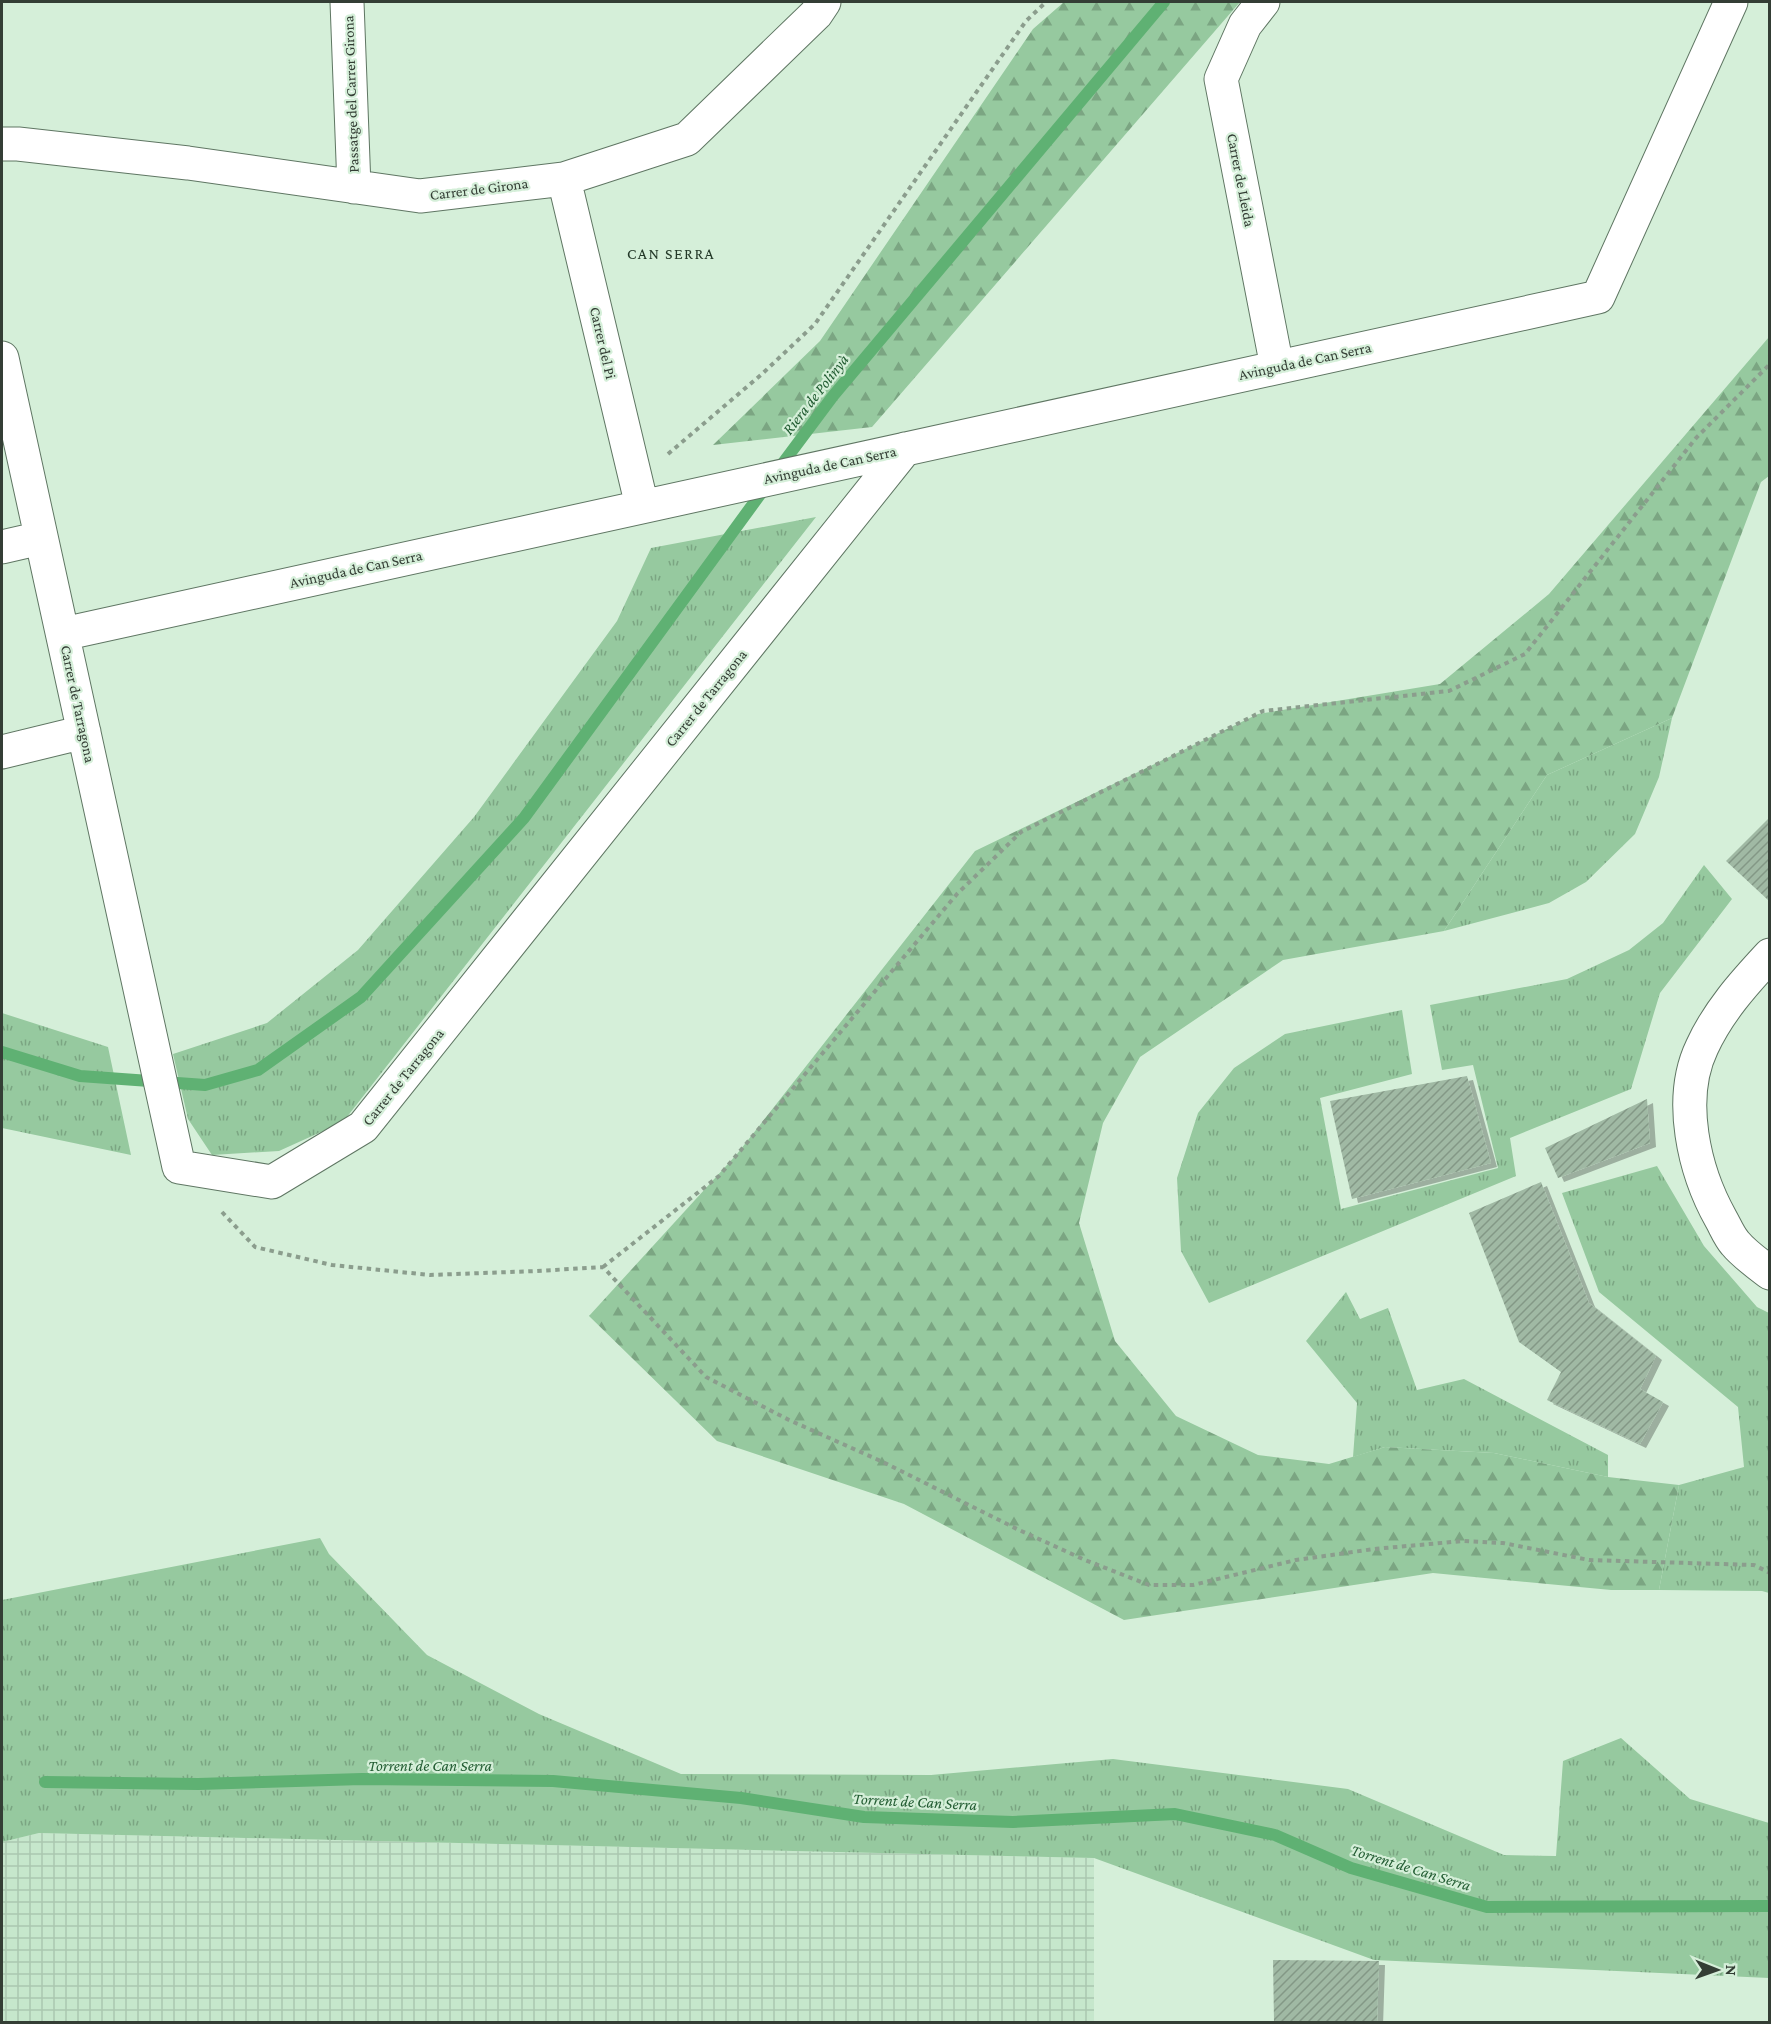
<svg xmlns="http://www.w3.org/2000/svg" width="1771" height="2024" font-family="'Crimson Pro',serif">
  <defs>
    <pattern id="industrial-grid" width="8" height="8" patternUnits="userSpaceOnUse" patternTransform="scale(1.5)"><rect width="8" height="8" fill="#c6e7cc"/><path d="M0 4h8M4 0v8" fill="none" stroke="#abc7b0"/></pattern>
    <pattern id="grass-tufts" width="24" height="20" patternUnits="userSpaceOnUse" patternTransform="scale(1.5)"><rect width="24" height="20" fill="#96c99f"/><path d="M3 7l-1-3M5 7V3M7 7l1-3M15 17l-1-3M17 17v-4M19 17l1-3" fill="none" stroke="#7ba582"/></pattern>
    <pattern id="forest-firs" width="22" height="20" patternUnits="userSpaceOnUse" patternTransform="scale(1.5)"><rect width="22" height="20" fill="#96c99f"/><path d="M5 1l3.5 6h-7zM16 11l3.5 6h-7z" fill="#7ba582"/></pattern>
    <pattern id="building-hatch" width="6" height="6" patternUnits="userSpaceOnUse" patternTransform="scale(1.5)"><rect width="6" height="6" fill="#a0b9a4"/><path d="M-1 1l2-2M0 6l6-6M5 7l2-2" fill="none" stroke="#839886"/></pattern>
    <filter id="shadow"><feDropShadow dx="6" dy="4" stdDeviation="0" flood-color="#0004"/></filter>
  </defs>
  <rect width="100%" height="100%" fill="#d5efd9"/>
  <path fill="url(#industrial-grid)" d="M39 1833 1094 1858V2022H2V1842Z"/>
  <path fill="url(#grass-tufts)" d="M816 517 343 1122 279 1151 212 1155 188 1119 173 1054 267 1023 358 950 474 817 617 621 651 548Z
    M1672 718 1659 777 1635 834 1586 882 1549 903 1444 931 1547 775Z
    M1704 865 1732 899 1660 993 1631 1089 1510 1138 1516 1176 1209 1303 1181 1251 1177 1178 1198 1113 1234 1068 1285 1034 1402 1010 1412 1074 1320 1098 1341 1209 1498 1168 1473 1065 1442 1070 1430 1005 1567 979 1629 950 1663 923Z
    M2 1013 108 1047 131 1155 2 1128Z
    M1657 1166 1704 1246 1757 1307 1769 1313V1593L1762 1591 1659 1590 1679 1485 1744 1467 1738 1407 1599 1292 1562 1193Z
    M1346 1292 1360 1319 1388 1308 1417 1390 1464 1379 1608 1455V1477L1494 1453 1385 1447 1353 1457 1357 1403 1306 1341Z
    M320 1538 329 1554 427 1655 539 1714 681 1774 931 1775 1113 1759 1348 1789 1504 1855 1556 1856 1563 1761 1621 1738 1690 1799 1769 1823V1978L1374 1960 1094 1858 39 1833 2 1842V1600Z"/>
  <path fill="url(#forest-firs)" d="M1064 2H1240L872 427 713 445 820 341 1033 29Z
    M1769 337V476L1761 482 1672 718 1547 775 1444 931 1283 960 1140 1057 1103 1123 1079 1223 1115 1341 1176 1416 1258 1455 1329 1464 1385 1447 1494 1453 1608 1477 1679 1485 1659 1590H1611L1433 1573 1124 1620 904 1504 717 1441 589 1316 737 1154 975 851 1258 714 1440 684 1549 594Z"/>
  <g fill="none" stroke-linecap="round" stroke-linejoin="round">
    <path stroke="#5fb173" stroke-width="12" d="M777 471 833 396 1164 2
      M2 1052 80 1076 205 1085 258 1070 361 997 524 818 767 485
      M45 1782 198 1784 362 1779 553 1781 741 1798 864 1817 1013 1822 1175 1814 1275 1835 1351 1868 1487 1907 1770 1906"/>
  </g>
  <path fill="url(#building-hatch)" filter="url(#shadow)" d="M1770 817V898L1768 900 1726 861Z
    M1467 1076 1491 1163 1352 1199 1330 1101Z
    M1647 1099 1650 1143 1558 1178 1545 1148Z
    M1541 1182 1589 1303 1656 1356 1640 1389 1663 1402 1640 1444 1547 1400 1561 1372 1519 1342 1469 1213Z
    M1273 1960 1379 1961 1377 2022H1274Z"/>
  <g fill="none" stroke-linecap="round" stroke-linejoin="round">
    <g stroke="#5f7663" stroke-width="35">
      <path id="street" d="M347 2 354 187
        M1263 2 1245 25 1221 79 1277 367
        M2 144H18L188 163 420 196 564 179 687 139 816 14 824 2
        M564 179 642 506
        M2 358 179 1167 272 1182 363 1127 905 449
        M2 547 41 538
        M63 634 1598 297 1731 2
        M2 752 84 732"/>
    </g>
    <g stroke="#5f7663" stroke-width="35">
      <path id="secondary" d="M1770 955C1743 984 1718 1012 1702 1047 1677 1099 1694 1171 1721 1219 1725 1226 1729 1236 1735 1243 1744 1254 1758 1264 1770 1273"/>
    </g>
    <path stroke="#8b9d8d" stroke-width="4" stroke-dasharray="4.5 4.5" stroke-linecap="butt" d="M668 454 762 374 815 324 1026 21 1046 2
      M222 1212 255 1247 332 1265 430 1275 537 1271 603 1267 706 1377 789 1420 883 1462 1017 1529 1085 1560 1149 1585H1193L1296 1560 1374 1549 1463 1541 1503 1543 1589 1560 1754 1565 1770 1573
      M603 1267 719 1176 957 894 1021 832 1263 711 1449 691 1525 654 1696 438 1770 364"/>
    <use href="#street" stroke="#fff" stroke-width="33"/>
    <use href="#secondary" stroke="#fff" stroke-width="33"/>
  </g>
  <g text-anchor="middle" stroke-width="4.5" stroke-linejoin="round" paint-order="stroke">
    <g font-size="15" fill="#343e35" stroke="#d5efd9">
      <text transform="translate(351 94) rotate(-92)" y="5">Passatge del Carrer Girona</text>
      <text transform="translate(1241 180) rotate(79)" y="5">Carrer de Lleida</text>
      <text transform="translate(479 189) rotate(-7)" y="5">Carrer de Girona</text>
      <text transform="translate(603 343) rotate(77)" y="5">Carrer del Pi</text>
      <text transform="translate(1305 361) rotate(-12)" y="5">Avinguda de Can Serra</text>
      <text transform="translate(830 465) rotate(-12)" y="5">Avinguda de Can Serra</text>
      <text transform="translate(356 569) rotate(-12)" y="5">Avinguda de Can Serra</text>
      <text transform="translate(706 698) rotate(-51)" y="5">Carrer de Tarragona</text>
      <text transform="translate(78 704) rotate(78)" y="5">Carrer de Tarragona</text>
      <text transform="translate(403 1077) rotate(-51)" y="5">Carrer de Tarragona</text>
    </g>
    <g font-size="16" letter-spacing="1.5" fill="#243929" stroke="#d5efd9">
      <text x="671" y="259">CAN SERRA</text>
    </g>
    <g font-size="16" font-style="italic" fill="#225c32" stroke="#d5efd9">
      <text transform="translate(815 394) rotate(-52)" y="6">Riera de Polinyà</text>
      <text x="430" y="1771">Torrent de Can Serra</text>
      <text transform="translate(915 1801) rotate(3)" y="6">Torrent de Can Serra</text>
      <text transform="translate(1411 1867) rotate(17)" y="6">Torrent de Can Serra</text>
    </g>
  </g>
  <rect width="1771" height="2024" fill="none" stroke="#343e35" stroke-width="6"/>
  <g transform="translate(1717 1970) rotate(91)" stroke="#d5efd9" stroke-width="4.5" paint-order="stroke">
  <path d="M0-4.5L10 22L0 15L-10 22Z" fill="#343e35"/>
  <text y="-9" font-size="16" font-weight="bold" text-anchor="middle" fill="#343e35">N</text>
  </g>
</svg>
